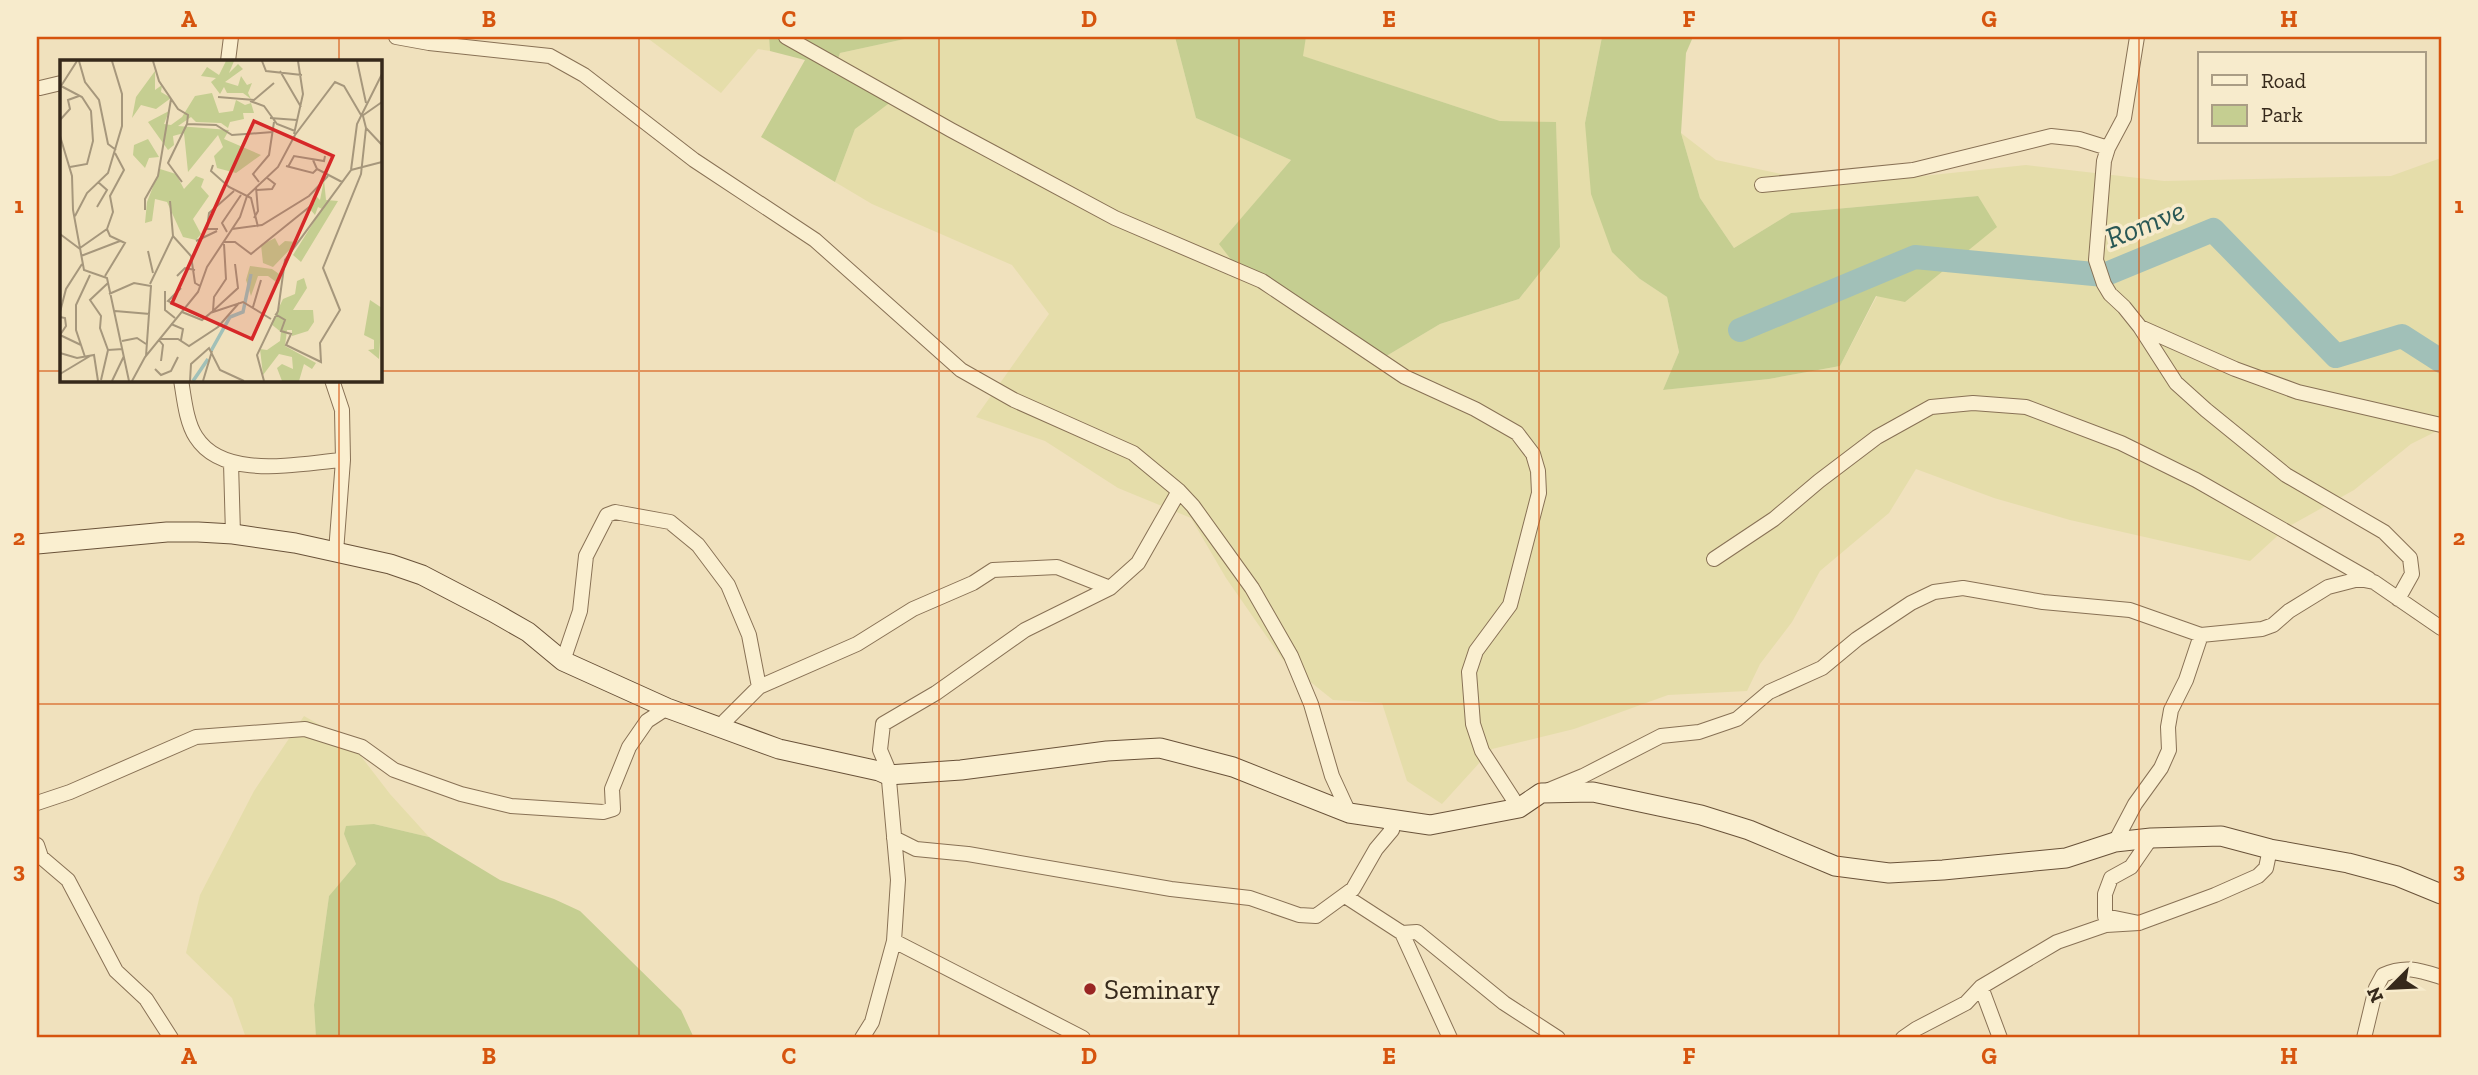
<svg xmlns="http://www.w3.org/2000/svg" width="2478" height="1075" font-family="'Zilla Slab',serif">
  <rect width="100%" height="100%" fill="#f0e1bd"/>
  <path fill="#e5ddaa" d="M646 37H769L770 51 758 49 721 93Z
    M914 37H1175L1196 118 1291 160 1220 244 1373 364 1440 324 1519 299 1559 247 1556 123 1500 121 1302 56 1306 37H1602L1585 123 1640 279 1667 297 1679 352 1663 390 1769 379 1840 366 1877 296 1978 196 1791 213 1734 248 1700 198 1681 133 1716 160 1818 182 1923 176 2026 165 2164 181 2391 176 2441 158V429L2411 444 2354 490 2286 528 2250 561 2070 520 1994 498 1916 469 1889 513 1820 571 1792 622 1760 664 1747 691 1668 695 1574 729 1492 749 1442 804 1407 781 1382 703 1333 700 1283 660 1226 578 1191 518 1118 488 1045 441 976 417 1049 314 1012 265 872 204 835 182 855 129 833 73 840 53Z
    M304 716 350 742 390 794 429 837 374 824 344 834 356 864 329 896 314 1005 316 1038H246L232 998 186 953 200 895 254 791Z"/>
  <path fill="#c5ce91" d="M769 37H914L840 53 833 73 892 101 855 129 835 182 761 137 805 60 770 51Z
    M1175 37H1306L1303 56 1500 121 1556 122 1560 247 1519 299 1440 324 1373 364 1294 312 1240 271 1219 244 1291 160 1196 118Z
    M1602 37H1693L1686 53 1681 133 1700 198 1734 248 1791 213 1978 196 1997 227 1905 302 1876 296 1840 366 1769 379 1663 390 1679 352 1667 297 1640 279 1612 252 1591 194 1585 123Z
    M374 824 429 837 500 880 554 899 580 911 681 1010 694 1038H316L314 1005 329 896 356 864 344 834 346 826Z"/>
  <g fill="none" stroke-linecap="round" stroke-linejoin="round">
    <path stroke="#a1c0b8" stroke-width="24" d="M1740 330 1915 257 2104 275 2213 230 2336 356 2402 336 2441 361"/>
    <g stroke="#887155" stroke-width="16">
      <path id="street" d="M396 37 429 43 550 56 584 75 694 160 815 240 961 370 1014 400 1133 453 1179 491 1193 506 1252 588 1291 656 1311 704 1332 776 1349 813
        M786 37 951 130 1115 218 1262 281 1405 377 1475 409 1517 433 1533 454 1538 471 1539 493 1510 605 1476 651 1469 672 1473 724 1482 751 1519 808
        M2137 37 2124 118 2108 148 2104 161 2096 260 2104 284 2110 294 2124 307 2140 327 2176 383 2206 410 2286 475 2384 532 2410 558 2412 574 2398 599
        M228 61 231 37
        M40 88 61 83
        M1762 185 1913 170 2051 136 2079 139 2108 148
        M2140 327 2235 369 2298 392 2441 425
        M181 380C184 397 186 422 196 437 224 481 300 463 343 460
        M332 380 342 410 343 460 336 552
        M231 463 233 534
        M1714 559 1774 519 1819 481 1877 437 1931 407 1973 403 2026 407 2121 443 2196 480 2369 579
        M563 661 580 611 586 556 607 515 615 512 670 522 698 545 728 585 749 635 759 687
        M720 726 759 687 857 644 913 609 973 583 993 570 1057 567 1110 588
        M1549 790 1583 776 1661 736 1699 732 1737 719 1769 692 1822 668 1857 639 1911 603 1934 592 1963 588 2043 602 2130 610 2201 635 2262 629 2273 625 2289 611 2328 587 2359 579 2374 582 2441 628
        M37 803 70 792 196 737 305 729 362 747 394 770 461 794 511 806 603 812 613 809 612 789 629 747 647 721 667 708
        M894 838 916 849 968 854 1171 889 1250 898 1299 915 1316 916 1353 889 1376 849 1392 830 1388 819
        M2115 842 2135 804 2161 768 2169 750 2168 727 2171 710 2186 680 2201 635
        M37 845 41 857 68 880 116 971 146 999 171 1038
        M1345 896 1402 933 1417 932 1504 1003 1558 1038
        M2139 923 2215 895 2258 876 2266 868 2270 849
        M1402 933 1450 1038
        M894 941 1083 1038
        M1981 987 2000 1038
        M862 1038 872 1022 894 941 898 880 888 769 880 750 883 724 936 693 1025 630 1110 588 1138 563 1179 491
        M1903 1038 1916 1029 1966 1003 1981 987 2057 942 2106 925 2139 923 2105 916V894L2111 878 2131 867 2151 838
        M2364 1038 2376 988 2383 975C2405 965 2419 970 2441 977"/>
    </g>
    <g stroke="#695239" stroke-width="21">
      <path id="secondary" d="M37 544 167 532H198L233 534 295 543 390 564 422 575 493 612 528 632 563 661 667 708 779 749 879 771 888 775 961 770 1107 751 1160 748 1233 767 1349 813 1430 825 1519 808 1541 793 1593 792 1701 815 1749 830 1835 866 1889 873 1943 870 2066 858 2115 842 2151 838 2221 836 2270 849 2348 863 2397 876 2441 894"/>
    </g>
    <use href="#street" stroke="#faefd0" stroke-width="14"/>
    <use href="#secondary" stroke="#faefd0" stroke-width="19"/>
  </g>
  <path fill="none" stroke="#d6540e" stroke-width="2" stroke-opacity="0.55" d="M339 37V61M639 37V1038M939 37V1038M1239 37V1038M1539 37V1038M1839 37V1038M2139 37V1038M37 371H61M380 371H2441M339 380V1038M37 704H2441"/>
  <circle fill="#992523" stroke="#f7ebcc" stroke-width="2.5" cx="1090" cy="989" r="7"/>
  <g text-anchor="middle" stroke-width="7" stroke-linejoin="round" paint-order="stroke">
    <g font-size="28" fill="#36291b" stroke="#f7ebcc" text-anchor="start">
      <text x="1104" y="999">Seminary</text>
    </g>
    <g font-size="30" font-style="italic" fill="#295755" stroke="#f7ebcc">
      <text transform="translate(2145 224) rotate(-22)" y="10">Romve</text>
    </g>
  </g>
  <g transform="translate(60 60)">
    <rect width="322" height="322" fill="#f0e1bd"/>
    <path d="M166 1H174L169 13 178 4 183 9 165 22 178 26 181 16 187 25 192 23 188 33 191 39 183 33H167L164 27 160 34 151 22 156 18 141 16 147 7 159 15ZM95 11V30L102 25 101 32 111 38 96 49 81 45 72 58 76 37ZM152 33 159 53 173 51 176 40 185 45 191 43 194 53H183L184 59 170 62 168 68 161 63 136 62 131 57 118 66 169 70 164 79 201 95 176 113 157 108 154 96 163 87 158 75 128 112 124 73 113 76 114 85 108 90 88 62 109 51 104 64 111 65 122 57 135 36ZM88 79 99 97 89 98 85 108 73 95 74 85ZM100 109 116 114 124 129 136 116 144 119 141 127 149 136 133 159 141 174 136 180 123 177 107 142 95 139 92 161 85 163 87 142ZM264 120 266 140 278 141 241 202 233 195 262 149 258 147 255 155 249 148 256 136 260 140ZM215 178 219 186 225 181 237 182 213 207 203 203 201 185ZM190 206 212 209 222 216 219 224 208 216H198L191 236 186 220ZM244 218 247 228 233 250H253L254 262 248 271 232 276V270H227L225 286 256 303 252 309 244 304 239 321H222L217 308 222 304 233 309 232 297 219 294 203 315 200 289 207 290 220 281 221 272 211 264 223 239 235 234 237 221ZM310 240 322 248 319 299 308 290 314 289V280L304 275Z" fill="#c5ce91"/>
    <path fill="none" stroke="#a1c0b8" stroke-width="3.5" d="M151 291 170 257 183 252 191 214M133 321 148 299"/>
    <path fill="none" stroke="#a6977c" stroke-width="2" d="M19 1 25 22 39 40 48 84 56 90M93 1 99 21 118 49 128 55 127 64 156 65 172 75 213 72M202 1 206 11 242 15M297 1 306 43M220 11 241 47M1 26 22 37 31 51 33 81 27 104 10 107M1 26 17 1M158 37 194 40 214 23M190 41 204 46 217 64 235 71M302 56 322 42M303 56 306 68 322 85M210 58 237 60M0 60 10 49 8 40 19 36M234 74 243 34 238 1M0 76 12 116 13 150 24 210 47 218 69 321M253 100 257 109 282 122M153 105 151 111 169 127 191 138 198 167M226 106 253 113 257 109M228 107 234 96 264 101 265 96M291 110 322 102M122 122 108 103 127 64M199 122 193 114 209 95 214 62M197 130 212 129 215 124 206 117M110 141 113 176M37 147 47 130 38 122M85 150V139L98 116 111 39M15 156 27 133 48 113 62 66V34L52 1M194 158 198 151 196 127M47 169 53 152 50 136 64 110 55 93M158 169H147L149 153 174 131M172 169 202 165 249 136 268 116M167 172 162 163 181 135M0 174 20 189M136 181 157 171M164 182H175L191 194 253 144M20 188 47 169 50 176 65 183 45 216M88 191 93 213M21 196 60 181M117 216 125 208 135 210M48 223 30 240 41 256 40 268 48 290 63 289M90 224 113 176 131 196 135 223 140 226M121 228 108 241 124 249M105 231V250L115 258M49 234 74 223 91 226 86 296M193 247 201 220M55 251 90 254M153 251 178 228 175 204M0 252 6 229 22 204M122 252 142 260 153 251 154 237 166 219 164 184M150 253 183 242 211 259M215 254 225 260 221 271 231 274 226 285 261 302 260 283 280 250 263 208 301 114 306 68M0 257 5 258 6 266 0 275M111 264 123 269 121 280M0 275 21 285M100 279H118L129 286 158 267 179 243M99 280 103 285 101 301M62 281 77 278 86 284M0 293 17 298 34 295 38 321M25 297 16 270V245L30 215M95 309 101 315 111 311 118 297M0 314 30 296M41 320 48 290M52 321 64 296M72 321 85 297 138 232 147 207 180 157 187 136 218 107 235 75 275 22 284 26 301 55M130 321 131 304 149 288 160 310 184 321M143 321 152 291M204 321 197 295 218 251 225 200 291 110 297 64 322 14"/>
    <path fill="#d62828" fill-opacity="0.15" stroke="#d62828" stroke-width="3.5" d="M194 61 273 96 192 279 112 243Z"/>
    <rect width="322" height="322" fill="none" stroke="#36291b" stroke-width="3.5"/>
  </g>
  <rect width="2478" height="1075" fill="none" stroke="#f7ebcc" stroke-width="77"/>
  <rect x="2198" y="52" width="228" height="91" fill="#f7ebcc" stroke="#aa9d85" stroke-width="2"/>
  <rect x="2212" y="75" width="35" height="10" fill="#faefd0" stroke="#aa9d85" stroke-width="2"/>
  <text x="2261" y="88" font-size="21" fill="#36291b">Road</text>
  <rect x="2212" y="105" width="35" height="21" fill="#c5ce91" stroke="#aa9d85" stroke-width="2"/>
  <text x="2261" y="122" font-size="21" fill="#36291b">Park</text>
  <g transform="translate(2390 988) rotate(246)" stroke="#f7ebcc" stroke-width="5" paint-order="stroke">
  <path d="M0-5L12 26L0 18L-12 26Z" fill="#36291b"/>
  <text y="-10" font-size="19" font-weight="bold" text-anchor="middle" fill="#36291b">N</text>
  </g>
  <rect x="38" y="38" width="2402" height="998" fill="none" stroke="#d6540e" stroke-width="2.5"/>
  <g font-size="23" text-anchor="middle" font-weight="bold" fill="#d6540e">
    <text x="189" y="27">A</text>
    <text x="489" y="27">B</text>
    <text x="789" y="27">C</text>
    <text x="1089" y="27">D</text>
    <text x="1389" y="27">E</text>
    <text x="1689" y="27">F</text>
    <text x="1989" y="27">G</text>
    <text x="2289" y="27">H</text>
    <text x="19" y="213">1</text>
    <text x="2459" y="213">1</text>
    <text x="19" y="545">2</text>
    <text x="2459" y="545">2</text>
    <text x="19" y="878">3</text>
    <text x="2459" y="878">3</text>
    <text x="189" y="1064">A</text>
    <text x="489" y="1064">B</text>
    <text x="789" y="1064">C</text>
    <text x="1089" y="1064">D</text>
    <text x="1389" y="1064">E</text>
    <text x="1689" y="1064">F</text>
    <text x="1989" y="1064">G</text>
    <text x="2289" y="1064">H</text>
  </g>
</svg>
